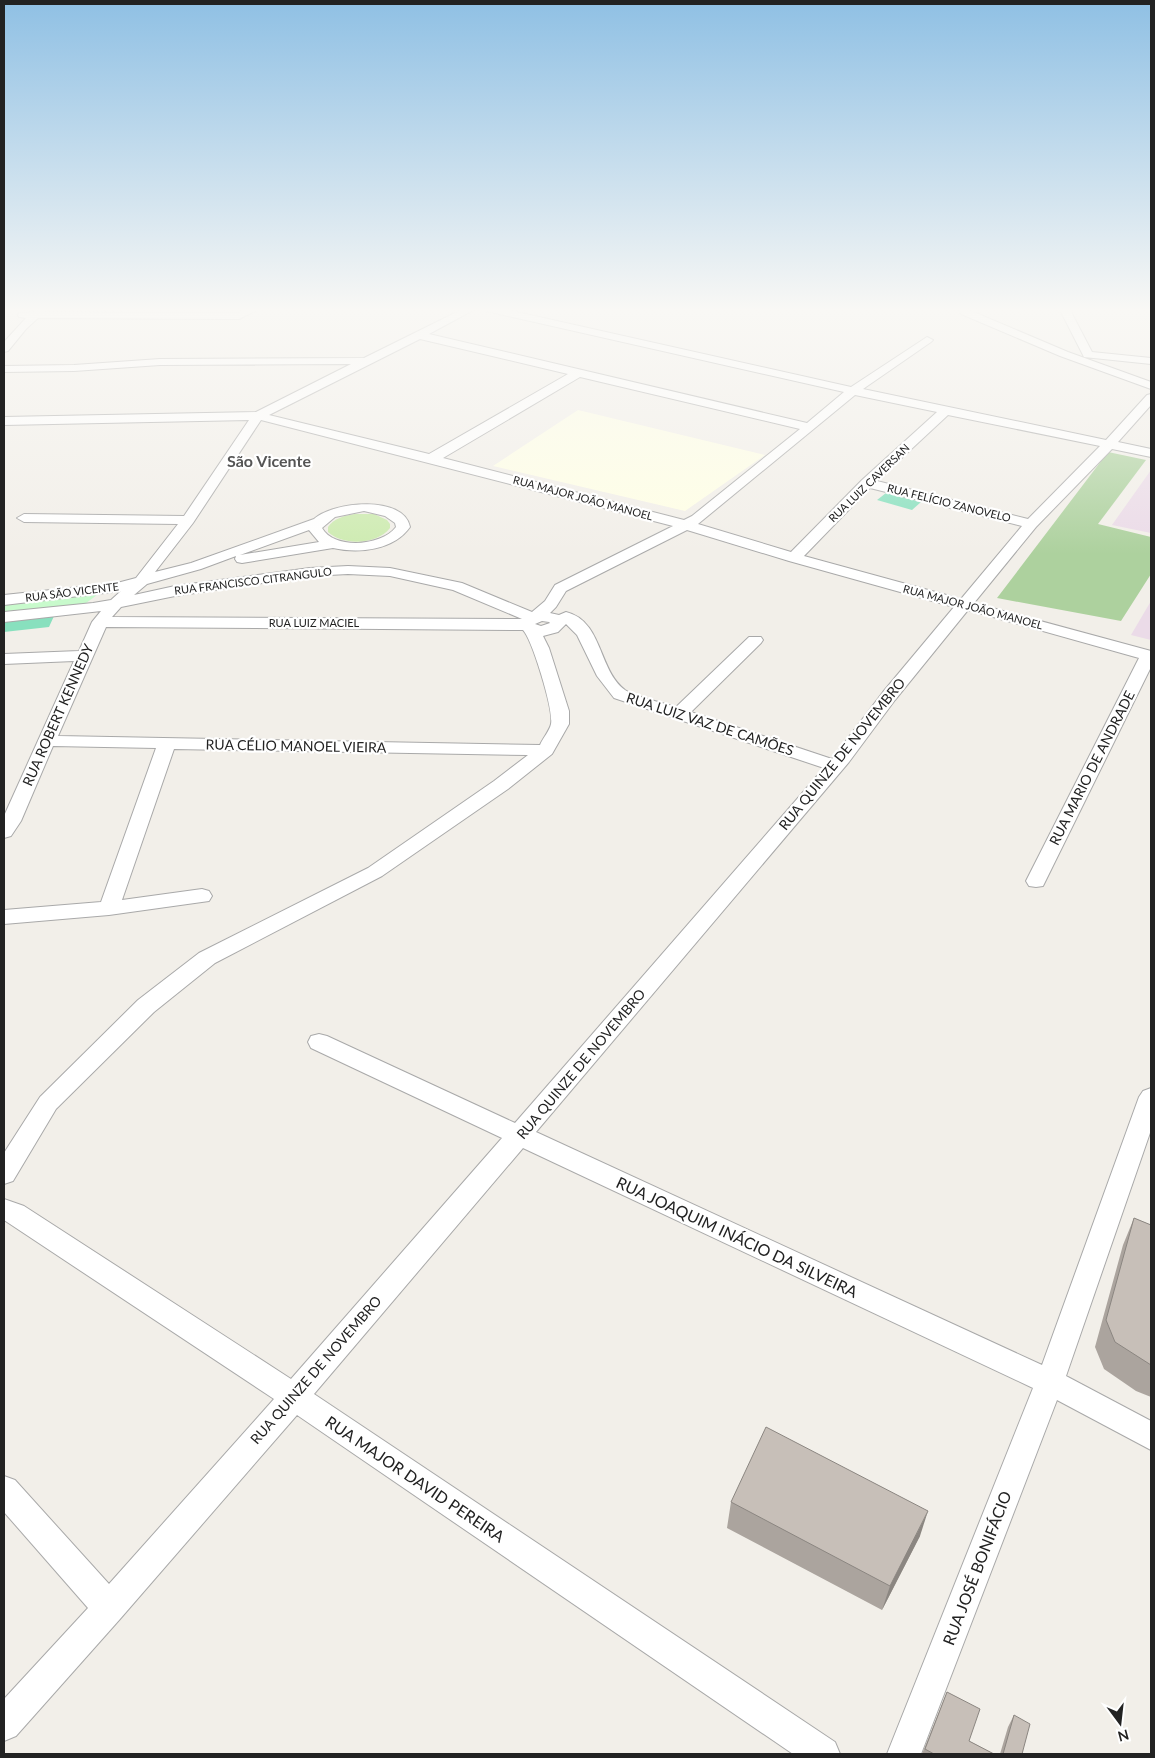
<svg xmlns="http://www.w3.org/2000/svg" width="1155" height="1758" font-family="Lato,sans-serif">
  <rect width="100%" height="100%" fill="#f2efe9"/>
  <path fill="#ebdbe8" d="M1151 470V533L1112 525Z
    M1151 601V640L1131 635Z"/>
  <path fill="#ffffe5" d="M578 410 765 455 685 511 493 466Z"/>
  <path fill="#cdebb0" d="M355 514H374L387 520 390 524V528C377 545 343 546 328 532V527C334 518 344 516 355 514Z"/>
  <path fill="#add19e" d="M1108 452 1146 460 1098 524 1151 537V574L1121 621 997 598Z"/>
  <path fill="#c8facc" d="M101 592 82 606 4 614V603Z"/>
  <path fill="#88e0be" d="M886 493 921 502 912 510 877 500Z
    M54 616 49 627 4 632V621Z"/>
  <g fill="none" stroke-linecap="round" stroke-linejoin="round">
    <g stroke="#a9a9a9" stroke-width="2">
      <path id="minor" d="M40 308 44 309 45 312 237 313 248 308H261L239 319 38 318 26 329 8 351 4 352V342L26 318 19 317 18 315 19 313 33 312Z
        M465 308H477L429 334 807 423 844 392 486 311 481 308H499L851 387 927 337 933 340 931 342 863 389 1106 440 1147 395 1151 394V405L1118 442 1151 449V457L1112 449 1036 527 974 603 1151 651V667L1043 886 1036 887 1029 886 1026 881 1139 658 968 610 895 700 849 762 536 1132 1042 1365 1139 1097 1143 1091 1151 1088V1130L1066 1376 1151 1421V1450L1057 1400 921 1754H887L1033 1388 523 1148 314 1394 835 1742 840 1754H793L297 1415 120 1619 16 1736 4 1741V1699L88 1608 4 1512V1476L15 1480 109 1584 274 1399 4 1220V1199L24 1206 291 1379 502 1138 311 1048 308 1042 311 1036 319 1034 327 1036 515 1123 824 768 614 698 597 676 577 635 566 624 558 632 543 636 549 648 569 711V724L552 754 508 789 382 876 215 963 154 1012 56 1109 13 1181 4 1184V1153L40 1097 138 1000 199 953 368 868 494 781 528 755 174 749 122 900 202 889 209 891 212 896 209 901 109 915 4 924V910L101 902 156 748 53 746 21 821 11 836 4 838V816L74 661 4 664V654L79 651 92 622 101 611 4 622V612L93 603 111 600 121 591 4 605V595L117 583 136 578 178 524 24 522 17 518 24 514 184 516 249 420 4 425V417L256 412 351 364 160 365 74 371 4 372V366L74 365 160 359 364 358ZM420 339 568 374 429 454 269 415ZM580 377 800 429 692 516 684 520 443 458ZM855 395 937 412 862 480 791 552 698 524ZM948 415 1100 446 1028 519 877 481ZM261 420 673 526 555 585 545 601 532 612 462 583 390 568 348 566 310 568 175 586 134 595 147 584 201 569 236 556 235 559 237 562 242 563 333 548C359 554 394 550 410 527 404 495 334 501 314 519L191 563 155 572 193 523ZM870 488 1022 526 961 599 804 556ZM364 511 385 516 395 523 396 527C382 546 334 550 322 528L335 517ZM309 530 319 542 240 555ZM687 530 789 561 954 607 883 692 832 759 691 712 761 643 763 640 761 637H749L676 707C664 703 635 697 625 690 598 670 603 621 566 612L559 615 550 613 556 607 566 591ZM348 574 390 576 453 590 522 619 112 617 121 607 175 596 310 576ZM542 621 549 622 550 623 541 626 535 624ZM106 627 523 630C532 639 554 710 551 724 550 730 543 738 540 745L58 736Z
        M958 308H968L969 310 1068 352 1151 382V389L1060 356 961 314Z
        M1059 308H1069L1092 352 1151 358V364L1084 357Z"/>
    </g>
    <use href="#minor" fill="#fff" fill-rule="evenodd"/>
  </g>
  <path fill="#aba49e" d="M1134 1218 1151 1225V1397L1136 1391 1104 1369 1095 1347 1123 1245Z
    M731 1502 920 1536 882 1610 727 1528Z
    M947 1692 969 1741 994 1754H922Z
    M1014 1715 1022 1754H1000L1008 1727Z"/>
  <path fill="#8b8681" d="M928 1511 920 1536 882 1610 890 1586Z"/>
  <path fill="#c7bfb8" stroke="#8b8681" d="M1134 1218 1151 1225V1365L1115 1342 1106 1320Z
    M766 1427 928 1511 890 1586 731 1502Z
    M947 1692 980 1709 969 1741 994 1754H934L925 1749Z
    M1014 1715 1030 1724 1022 1754H1003Z"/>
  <linearGradient id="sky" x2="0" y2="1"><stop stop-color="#8fc0e4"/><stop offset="0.56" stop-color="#f9f8f5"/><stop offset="1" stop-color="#f9f8f5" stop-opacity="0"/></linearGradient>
  <rect width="1155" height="554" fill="url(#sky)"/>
  <g text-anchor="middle" stroke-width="4.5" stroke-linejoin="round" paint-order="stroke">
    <g font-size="11" fill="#222" stroke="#fff">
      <text transform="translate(869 483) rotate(-44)" y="4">RUA LUIZ CAVERSAN</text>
      <text transform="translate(583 498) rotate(15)" y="4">RUA MAJOR JOÃO MANOEL</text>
      <text transform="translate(949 503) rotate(14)" y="4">RUA FELÍCIO ZANOVELO</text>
      <text transform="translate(253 581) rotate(-7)" y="4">RUA FRANCISCO CITRANGULO</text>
      <text transform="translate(72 592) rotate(-7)" y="4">RUA SÃO VICENTE</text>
      <text transform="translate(973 607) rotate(15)" y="4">RUA MAJOR JOÃO MANOEL</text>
      <text x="314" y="627">RUA LUIZ MACIEL</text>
    </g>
    <g font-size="14" fill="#222" stroke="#fff">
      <text transform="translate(58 715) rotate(-66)" y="5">RUA ROBERT KENNEDY</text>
      <text transform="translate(710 724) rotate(18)" y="5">RUA LUIZ VAZ DE CAMÕES</text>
      <text transform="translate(296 746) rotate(1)" y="5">RUA CÉLIO MANOEL VIEIRA</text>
      <text transform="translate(842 754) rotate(-51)" y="5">RUA QUINZE DE NOVEMBRO</text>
      <text transform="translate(1092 768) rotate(-63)" y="5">RUA MARIO DE ANDRADE</text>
      <text transform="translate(581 1064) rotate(-50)" y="5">RUA QUINZE DE NOVEMBRO</text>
      <text transform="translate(316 1370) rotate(-49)" y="5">RUA QUINZE DE NOVEMBRO</text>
    </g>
    <g font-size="16" font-weight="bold" fill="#555" stroke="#fff">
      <text x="269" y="467">São Vicente</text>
    </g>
    <g font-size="16" fill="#222" stroke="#fff">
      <text transform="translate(737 1237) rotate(25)" y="6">RUA JOAQUIM INÁCIO DA SILVEIRA</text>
      <text transform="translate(415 1479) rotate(34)" y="6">RUA MAJOR DAVID PEREIRA</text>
      <text transform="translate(977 1568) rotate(-69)" y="6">RUA JOSÉ BONIFÁCIO</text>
    </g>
  </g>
  <rect width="1155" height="1758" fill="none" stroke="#222222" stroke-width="10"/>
  <g transform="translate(1120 1723) rotate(165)" stroke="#ffffff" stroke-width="4" paint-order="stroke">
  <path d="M0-4L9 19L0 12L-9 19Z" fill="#222222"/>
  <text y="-8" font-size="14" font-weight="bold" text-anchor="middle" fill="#222222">N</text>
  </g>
</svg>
